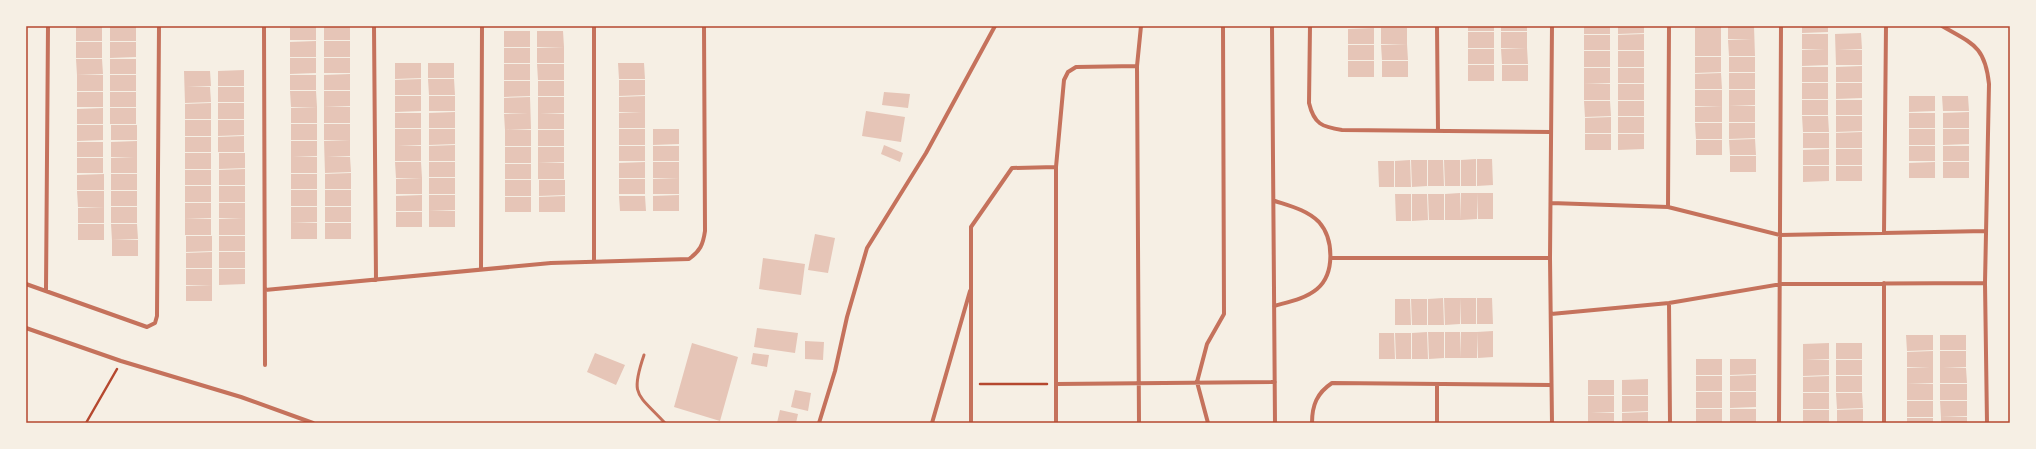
<svg xmlns="http://www.w3.org/2000/svg" width="2036" height="449" font-family="Ubuntu,sans-serif">
  <rect width="100%" height="100%" fill="#f6efe4"/>
  <path fill="#e6c5b7" d="M76 26H102V41H76Z
    M110 26H136V41H110Z
    M290 26H316V40H290Z
    M324 26H350V40H324Z
    M1468 26H1494V31H1468Z
    M1501 26H1527V31H1501Z
    M1584 26H1610V34H1584Z
    M1618 26H1644V33L1618 34Z
    M1695 26H1721V56H1695V40H1719H1695Z
    M1728 26H1754L1755 56H1729L1728 40 1752 39H1728Z
    M1802 26H1828V32L1802 33Z
    M1374 28V44H1348V29Z
    M1381 28H1407V44H1381Z
    M504 31H530V47H504Z
    M537 31H563L564 47H537Z
    M1468 32H1494V48H1468Z
    M1501 32H1527V48H1501Z
    M1861 33 1862 49 1838 50H1862V65H1836L1835 34Z
    M1644 34V50H1618V35Z
    M1802 34H1828V65L1802 66V50L1825 49H1802Z
    M1584 35H1610V50H1584Z
    M316 41V57H290V42Z
    M324 41H350V57H324Z
    M76 42H102V58H76Z
    M110 42H136V57L110 58Z
    M1407 44 1408 60H1382L1381 45Z
    M1348 45H1374V60H1348Z
    M564 47V63H537V48Z
    M504 48H530V63H504Z
    M1527 48 1528 64H1502L1501 49Z
    M1468 49H1494V64H1468Z
    M1584 51H1610V67H1584Z
    M1618 51H1644V67H1618Z
    M1695 57H1721V72L1695 73Z
    M1729 57H1755V72H1729Z
    M290 58H316V73L290 74Z
    M324 58H350V73H324Z
    M76 59H102L103 74 77 75Z
    M110 59H136V74H110Z
    M1348 61H1374V77H1348Z
    M1382 61H1408V77H1382Z
    M395 63H421V78L395 79Z
    M428 63H454V78H428Z
    M618 63H644L645 79H619Z
    M504 64H530V80H504Z
    M537 64H564V80H538Z
    M1468 65H1494V81H1468Z
    M1502 65H1528V81H1502Z
    M1862 66V82H1836V67Z
    M1802 67H1828V82H1802Z
    M1584 68H1610V83L1584 84Z
    M1618 68H1644V83H1618Z
    M244 70V86H218V71Z
    M184 71H210L211 86 187 87H210L211 102 185 103Z
    M1721 73 1722 89H1695V74Z
    M1729 73H1755V89H1729Z
    M350 74V90H324V75Z
    M77 75H103V91H77Z
    M110 75H136V91H110Z
    M290 75H316V90H290Z
    M421 79V95H395V80Z
    M428 79H454L455 95H429Z
    M619 80H645V95L619 96Z
    M504 81H530V96L504 97Z
    M538 81H564V96H538Z
    M1802 83H1828V99H1802Z
    M1836 83H1862V98L1836 99Z
    M1584 84H1610V100H1584Z
    M1618 84H1644V100H1618Z
    M218 87H244V102H218Z
    M1695 90H1722V106H1695Z
    M1729 90H1755V105L1729 106Z
    M290 91H316L317 107H291Z
    M324 91H350V106L324 107Z
    M77 92H103V107H77Z
    M110 92H136V107H110Z
    M884 92 910 94 908 108 882 105Z
    M395 96H421V111L395 112Z
    M429 96H455V111H429Z
    M645 96V128H619V113H642L619 112V97Z
    M1909 96H1935V111L1909 112Z
    M1942 96H1968L1969 111H1943Z
    M530 97 531 129 505 130 504 114 528 113H504V98Z
    M538 97H564V113L540 114H564V129H538Z
    M1802 100H1828V115H1802Z
    M1836 100H1862V115H1836Z
    M1584 101H1610L1611 116 1585 117Z
    M1618 101H1644V116H1618Z
    M211 103V119H185V104Z
    M218 103H244V119H218Z
    M1722 106V122H1695V107Z
    M1729 106H1755V122H1729Z
    M317 107V123H291V108Z
    M324 107H350V123H324Z
    M103 108V124H77V109Z
    M110 108H136V124H110Z
    M866 111 905 117 901 142 862 136Z
    M455 112V128H429V113Z
    M1969 112V128H1943V113Z
    M395 113H421V128H395Z
    M1909 113H1935V128H1909Z
    M1802 116H1828L1829 132H1803Z
    M1836 116H1862V131L1836 132Z
    M1611 117V133H1585V118Z
    M1618 117H1644V133H1618Z
    M185 120H211V136H185Z
    M218 120H244V135L218 136Z
    M1695 123H1722V139H1696Z
    M1729 123H1755V138L1729 139Z
    M291 124H317V140H291Z
    M324 124H350V140H324Z
    M77 125H103V140L77 141Z
    M111 125H137V140H111Z
    M395 129H421V145L398 146H421V161H395Z
    M429 129H455V144L429 145Z
    M619 129H645V145H619Z
    M653 129H679V144L653 145Z
    M1909 129H1935V145H1909Z
    M1943 129H1969V144L1943 145Z
    M505 130H531V146H505Z
    M538 130H564V146H538Z
    M1862 132V148H1836V133Z
    M1803 133H1829V148H1803Z
    M1585 134H1611V150H1585Z
    M1618 134H1644V149L1618 150Z
    M244 136V152H218V137Z
    M185 137H211V152H185Z
    M1755 139 1756 155H1730L1729 140Z
    M350 140V156L327 157H350L351 172 325 173 324 141Z
    M1696 140H1722V155H1696Z
    M137 141V173H111V158L134 157H111V142Z
    M291 141H317V156L293 157H317V173H291Z
    M77 142H103V157H77Z
    M455 145V161H429V146Z
    M884 145 903 153 900 162 881 154Z
    M619 146H645V161H619Z
    M653 146H679V161H653Z
    M1909 146H1935V161H1909Z
    M1943 146H1969V161H1943Z
    M505 147H531V163H505Z
    M538 147H564V162L538 163Z
    M1829 149V165H1803V150Z
    M1836 149H1862V165H1836Z
    M185 153H211V169H185Z
    M219 153H245V168L219 169Z
    M1730 156H1756V172H1730Z
    M77 158H103V173H77Z
    M1476 159V186H1461V160Z
    M1477 159H1492L1493 185 1477 186Z
    M1410 160 1411 187H1395V161Z
    M1411 160H1427V186L1412 187Z
    M1428 160H1443L1444 186H1428Z
    M1444 160H1460V186H1445Z
    M1378 161H1394V187H1379Z
    M395 162H421L422 178H396Z
    M429 162H455V177H429Z
    M645 162V178H619V163Z
    M653 162H679V178H653Z
    M1935 162V178H1909V163Z
    M1943 162H1969V178H1943Z
    M538 163H564V179H538Z
    M505 164H531V179H505Z
    M1803 166H1829V181L1803 182Z
    M1836 166H1862V181H1836Z
    M245 169V185H219V170Z
    M185 170H211V185H185Z
    M351 173V189H325V174Z
    M104 174V190H77V175Z
    M111 174H137V190H111Z
    M291 174H317V189H291Z
    M422 178V194H396V179Z
    M429 178H455V194H429Z
    M679 178V194H653V179Z
    M619 179H645V194H619Z
    M505 180H531V196H505Z
    M539 180H565V195L539 196Z
    M185 186H211V202H185Z
    M219 186H245V202H219Z
    M291 190H317V206H291Z
    M325 190H351V206H325Z
    M77 191H104V207H78Z
    M111 191H137V206H111Z
    M1460 193 1461 220H1445V194Z
    M1461 193H1477V219L1461 220Z
    M1477 193H1493V219H1478Z
    M1395 194H1411V221H1396Z
    M1412 194H1427L1428 220 1412 221Z
    M1428 194H1444V220H1429Z
    M422 195V211H396V196Z
    M429 195H455V210L429 211Z
    M679 195V211H653V196Z
    M565 196V212H539V197Z
    M619 196H645L646 211H620Z
    M505 197H531V212H505Z
    M185 203H211V218L185 219Z
    M219 203H245V235H219V219L243 218H219Z
    M104 207V223H78V208Z
    M111 207H137V223H111Z
    M291 207H317V222L291 223Z
    M325 207H351V222H325Z
    M429 211H455V227H429Z
    M396 212H422V227H396Z
    M185 219H211V235H185Z
    M291 223H317V239H291Z
    M325 223H351V239H325Z
    M78 224H104V240H78Z
    M111 224H137L138 239 112 240Z
    M815 234 835 238 828 273 808 270Z
    M186 236H212V251L186 252Z
    M219 236H245V251H219Z
    M112 240H138V256H112Z
    M212 252V268H186V253Z
    M219 252H245V268H219Z
    M763 258 805 264 801 295 759 289Z
    M186 269H212V285H186Z
    M219 269H245V284L219 285Z
    M212 285V301H186V286Z
    M1443 298 1444 325H1428V299Z
    M1444 298H1460V324L1445 325Z
    M1460 298H1476V324H1461Z
    M1477 298H1492L1493 324H1477Z
    M1395 299H1410L1411 325H1395Z
    M1411 299H1427V325H1412Z
    M757 328 798 333 795 353 754 347Z
    M1493 331V357L1478 358 1477 332Z
    M1427 332 1428 359H1412V333Z
    M1428 332H1444V358L1429 359Z
    M1445 332H1460L1461 358H1445Z
    M1461 332H1477V358H1461Z
    M1379 333H1394L1395 359H1379Z
    M1395 333H1411V359H1396Z
    M1906 335H1933V350L1907 351Z
    M1940 335H1966V350H1940Z
    M805 341 824 342 823 360 805 359Z
    M692 343 738 357 720 421 674 407Z
    M1829 343V359H1805L1829 360V375L1803 376V344Z
    M1836 343H1862V359H1836Z
    M1933 351V383L1907 384V368H1930L1907 367V352Z
    M1940 351H1966V367L1943 368H1966L1967 383H1940Z
    M595 353 625 365 616 385 587 372Z
    M753 353 769 355 767 367 751 364Z
    M1696 359H1722V375H1696Z
    M1730 359H1756V374L1730 375Z
    M1836 360H1862V375H1836Z
    M1756 375V391H1730V376Z
    M1696 376H1722V391H1696Z
    M1829 376V392H1803V377Z
    M1836 376H1862V392H1836Z
    M1648 379V395H1622V380Z
    M1588 380H1614V395H1588Z
    M1907 384H1933V400H1907Z
    M1940 384H1967V400H1940Z
    M795 390 811 393 808 411 791 407Z
    M1696 392H1722V408H1696Z
    M1730 392H1756V407L1730 408Z
    M1803 393H1829V409H1803Z
    M1836 393H1862L1863 408 1837 409Z
    M1588 396H1614V412L1591 413H1614V423H1588Z
    M1622 396H1648V411L1622 412Z
    M1907 401H1933V417H1907Z
    M1940 401H1967V416L1941 417Z
    M1696 409H1722V423H1696Z
    M1730 409H1756V423H1730Z
    M1863 409V423H1837V410Z
    M780 410 798 414 796 423H777Z
    M1803 410H1829V423H1803Z
    M1648 412V423H1622V413Z
    M1941 417H1967V423H1941Z
    M1907 418H1933V423H1907Z"/>
  <g fill="none" stroke-linecap="round" stroke-linejoin="round">
    <path stroke="#b5482f" stroke-width="2.5" d="M980 384H1047
      M86 423 117 369"/>
    <path stroke="#c5725c" stroke-width="3" d="M644 355C630 396 637 393 665 423"/>
    <path stroke="#c5725c" stroke-width="4" d="M264 26 265 365
      M374 26 376 280
      M594 26V262
      M1272 26 1275 423
      M1310 26 1309 103C1314 124 1322 127 1342 130L1551 132
      M1437 26 1438 131
      M1942 26C1973 44 1985 46 1989 84L1985 283 1987 423
      M1551 203 1668 207 1780 235 1986 231
      M1668 207 1669 26
      M1884 233 1886 26
      M1331 258H1550
      M481 270 482 26
      M1884 283V423
      M26 284 147 327 155 323 157 316 159 26
      M46 290 48 26
      M265 290 551 263 689 259C700 251 703 245 705 231L704 26
      M1669 303 1670 423
      M1274 306C1288 302 1305 299 1317 289 1335 274 1334 239 1319 222 1307 210 1290 206 1275 201
      M1551 314 1669 303 1781 284 1985 283
      M26 328 121 361 241 397 313 423
      M1056 384 1275 382
      M1437 384V423
      M819 423 835 371 847 317 867 248 926 153 995 26
      M932 423 970 291
      M971 423V227L1012 168 1056 167
      M1056 423V167L1064 80 1068 72 1076 67 1137 66
      M1139 423 1137 66 1141 26
      M1208 423 1197 382 1207 344 1224 314 1223 26
      M1312 423C1312 405 1317 393 1332 383L1551 385
      M1552 423 1550 258 1552 26
      M1779 423 1781 26"/>
  </g>
  <rect width="2036" height="449" fill="none" stroke="#f6efe4" stroke-width="54"/>
  <rect x="27" y="27" width="1982" height="395" fill="none" stroke="#b5482f" stroke-width="1.5"/>
</svg>
